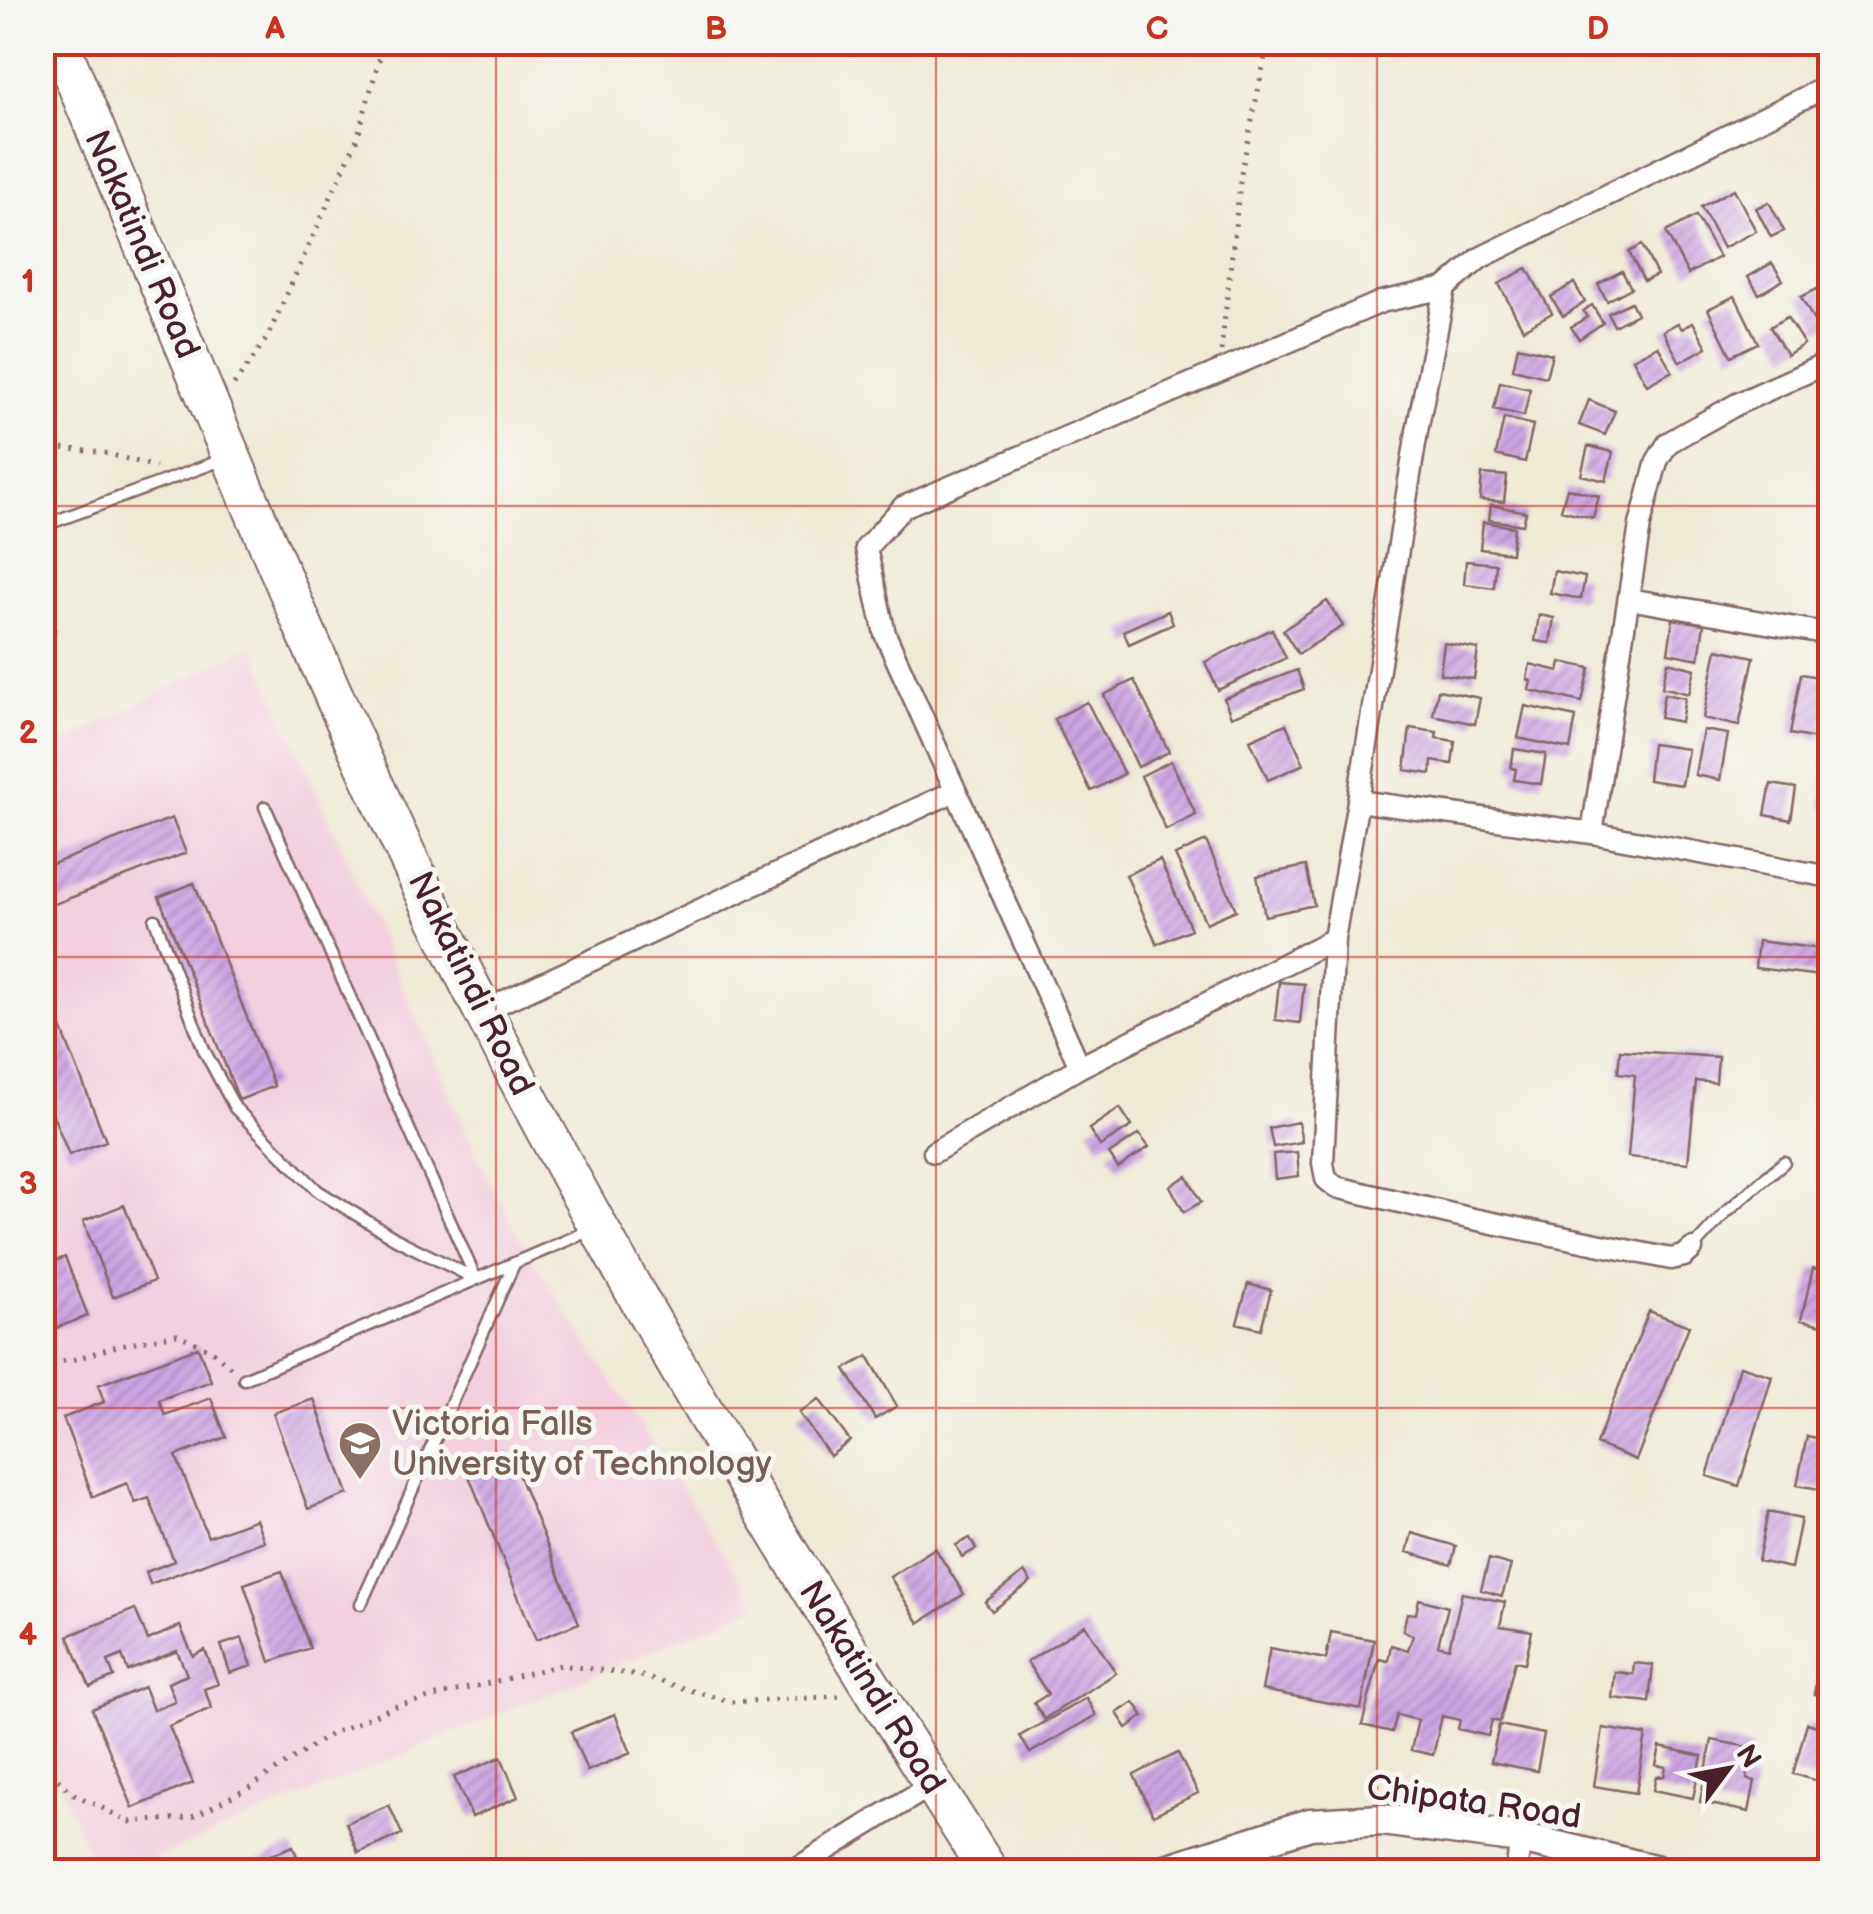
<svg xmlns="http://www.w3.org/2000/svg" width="1873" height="1914" font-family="'Balsamiq Sans',sans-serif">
  <defs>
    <pattern id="building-hatch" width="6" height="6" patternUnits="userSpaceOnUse" patternTransform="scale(2.5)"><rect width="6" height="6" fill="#cea5e4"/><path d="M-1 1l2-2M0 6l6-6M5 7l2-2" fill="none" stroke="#a986b9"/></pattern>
  </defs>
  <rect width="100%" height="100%" fill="#f6f6f2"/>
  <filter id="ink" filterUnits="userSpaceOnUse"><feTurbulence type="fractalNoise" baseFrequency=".01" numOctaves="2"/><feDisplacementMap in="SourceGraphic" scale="20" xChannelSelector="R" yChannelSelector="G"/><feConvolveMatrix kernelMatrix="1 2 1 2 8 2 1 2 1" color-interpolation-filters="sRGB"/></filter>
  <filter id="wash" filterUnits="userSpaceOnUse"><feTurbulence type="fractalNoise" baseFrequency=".0048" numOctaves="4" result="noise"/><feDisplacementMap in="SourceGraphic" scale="40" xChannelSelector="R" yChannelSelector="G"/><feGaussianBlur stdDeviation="2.25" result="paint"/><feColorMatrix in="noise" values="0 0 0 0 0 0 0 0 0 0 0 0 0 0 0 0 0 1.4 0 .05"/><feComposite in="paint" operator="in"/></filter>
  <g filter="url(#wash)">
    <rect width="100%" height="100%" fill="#efead5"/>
    <path fill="#f3cfdf" d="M252 645 484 1171 524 1246 758 1606 125 1871H94L43 1737V753Z"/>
    <g id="blocks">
      <path fill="url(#building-hatch)" d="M1734 189 1756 231 1723 248 1701 207Z
        M1769 202 1784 231 1771 237 1756 208Z
        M1696 216 1719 257 1688 274 1666 232Z
        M1642 245 1657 275 1644 281 1629 252Z
        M1772 263 1783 280 1759 294 1748 277Z
        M1527 268 1552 313 1523 329 1499 284Z
        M1622 271 1631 288 1607 301 1598 284Z
        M1574 283 1585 302 1563 316 1551 297Z
        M1821 287 1830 306V324L1819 330 1801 297Z
        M1735 296 1758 343 1731 356 1708 309Z
        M1631 302 1637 314 1614 326 1608 313Z
        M1592 305 1603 323 1579 339 1571 327 1587 317 1583 311Z
        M1787 317 1804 344 1787 355 1770 327Z
        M1693 322 1707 347 1680 362 1663 331 1678 323 1682 329Z
        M1518 346 1552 354 1546 377 1513 369Z
        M1658 346 1672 371 1647 385 1633 359Z
        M1500 382 1530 389 1524 416 1494 409Z
        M1589 400 1615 411 1605 435 1579 425Z
        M1504 418 1533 425 1525 462 1496 455Z
        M1588 446 1613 452 1606 481 1581 475Z
        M1482 474 1507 476 1504 502 1480 500Z
        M1567 488 1599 496 1593 518 1561 510Z
        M1491 505 1526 512 1523 525 1489 520Z
        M1483 522 1514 527 1511 553 1480 549Z
        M1466 561 1496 564 1494 588 1464 584Z
        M1554 571 1585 577 1581 599 1550 593Z
        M1327 601 1343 626 1298 654 1283 630Z
        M1168 611 1173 624 1129 644 1123 631Z
        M1539 615 1554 618 1550 643 1535 641Z
        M1673 619 1704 624 1699 659 1668 653Z
        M42 627 55 630 46 671H42Z
        M1272 629 1286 658 1218 690 1205 662Z
        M1444 643 1478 649 1474 679 1440 674Z
        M1717 649 1754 657 1739 726 1703 718Z
        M1561 662 1590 668 1582 702 1529 690 1531 681 1527 679 1530 664 1559 671Z
        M1668 662 1695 669 1689 694 1662 687Z
        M1297 670 1304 689 1231 717 1224 698Z
        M1801 674 1830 679 1821 740 1790 734Z
        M1134 680 1169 752 1138 767 1104 695Z
        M1438 690 1480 698 1475 724 1433 715Z
        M1664 694 1685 698 1681 722 1660 718Z
        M1087 702 1124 774 1091 791 1054 719Z
        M1525 706 1576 717 1570 749 1518 738Z
        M1286 724 1304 764 1268 780 1250 740Z
        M1410 728 1437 732 1436 738 1455 741 1452 764 1432 761 1431 774 1405 770Z
        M1703 730 1728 734 1720 780 1695 775Z
        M1652 744 1688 749 1682 785 1648 780Z
        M1514 749 1546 754 1541 784 1514 780 1516 769 1511 768Z
        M1171 761 1196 815 1166 830 1141 776Z
        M1829 773H1830V809L1821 806Z
        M1771 784 1796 788 1791 820 1765 815Z
        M172 818 186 853 42 909V868Z
        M1206 841 1236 910 1206 923 1175 855Z
        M1160 860 1191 929 1157 944 1126 875Z
        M1306 866 1314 905 1265 916 1257 876Z
        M194 883 274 1086 239 1100 159 897Z
        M1758 941 1830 950V977L1755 968Z
        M43 982 106 1141 69 1155 42 1088Z
        M1279 982 1304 984 1300 1023 1275 1020Z
        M1620 1050 1718 1057 1716 1083 1696 1081 1688 1163 1628 1157 1635 1075 1618 1073Z
        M1120 1108 1132 1126 1100 1146 1089 1129Z
        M1298 1122 1302 1142 1273 1147 1269 1128Z
        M1139 1134 1149 1147 1118 1168 1109 1154Z
        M1297 1152 1299 1176 1275 1179 1273 1154Z
        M1187 1176 1201 1202 1184 1212 1170 1186Z
        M124 1205 154 1281 113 1297 83 1221Z
        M65 1257 88 1316 48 1331 42 1316V1266Z
        M1813 1268 1830 1272V1327L1801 1320Z
        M1248 1284 1271 1290 1261 1329 1237 1323Z
        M1649 1311 1689 1326 1636 1460 1596 1444Z
        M198 1347 211 1381 159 1400 165 1415 211 1398 226 1437 176 1456 208 1537 256 1519 264 1541 150 1584 146 1572 174 1561 149 1498 135 1503 127 1483 93 1497 63 1418 104 1402 98 1385Z
        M868 1356 897 1406 875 1419 845 1369Z
        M1740 1366 1772 1376 1739 1486 1707 1476Z
        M314 1399 348 1494 308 1509 273 1413Z
        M819 1399 850 1441 830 1456 799 1413Z
        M1807 1436 1830 1441V1491L1797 1485Z
        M509 1452 579 1623 536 1640 466 1469Z
        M1768 1512 1801 1519 1791 1568 1758 1561Z
        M1412 1533 1456 1546 1451 1565 1407 1552Z
        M970 1538 976 1549 962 1557 956 1545Z
        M935 1548 964 1594 919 1623 890 1577Z
        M1489 1559 1511 1565 1502 1596 1481 1590Z
        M282 1571 310 1648 270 1662 244 1584Z
        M1024 1572 1031 1582 992 1611 985 1602Z
        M1462 1593 1505 1602 1500 1626 1532 1631 1525 1663 1515 1661 1500 1722 1492 1720 1488 1736 1458 1729 1460 1720 1442 1716 1433 1755 1411 1750 1418 1720 1397 1715 1392 1732 1362 1725 1379 1659 1388 1661 1391 1645 1408 1650 1413 1636 1403 1630 1407 1613 1416 1614 1419 1599 1448 1607 1438 1645 1449 1648Z
        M135 1609 148 1640 180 1626 193 1656 205 1650 218 1684 204 1689 212 1708 169 1726 193 1783 133 1808 92 1709 144 1687 153 1710 175 1701 168 1683 187 1675 177 1651 128 1671 122 1655 108 1661 114 1677 90 1687 68 1636Z
        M1085 1625 1116 1673 1044 1719 1034 1703 1048 1694 1027 1662Z
        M1331 1632 1374 1640 1361 1709 1262 1690 1270 1648 1326 1659Z
        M1825 1635 1830 1636V1697L1814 1694Z
        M242 1638 252 1666 230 1673 221 1645Z
        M1634 1663 1653 1665 1649 1702 1612 1698 1615 1672 1633 1674Z
        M1086 1698 1096 1715 1030 1753 1020 1736Z
        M1134 1702 1144 1716 1127 1728 1117 1713Z
        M615 1714 631 1753 587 1771 571 1732Z
        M1807 1723 1830 1730V1761L1825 1783 1793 1774Z
        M1499 1725 1544 1734 1537 1771 1491 1762Z
        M1603 1728 1646 1735 1636 1793 1594 1786Z
        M1712 1740 1753 1748 1747 1779 1755 1781 1749 1812 1700 1802Z
        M1660 1747 1702 1756 1693 1798 1653 1790 1656 1777 1664 1776 1666 1767 1656 1765Z
        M1178 1753 1198 1793 1153 1815 1134 1775Z
        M501 1757 518 1797 472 1817 454 1777Z
        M389 1805 402 1834 358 1853 346 1823Z
        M293 1846 303 1872H245L243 1866Z"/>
    </g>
  </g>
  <g filter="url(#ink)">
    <use href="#blocks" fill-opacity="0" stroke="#846666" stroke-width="2.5"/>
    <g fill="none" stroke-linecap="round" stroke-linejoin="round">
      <g stroke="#846666" stroke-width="15">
        <path id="lane" d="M42 526 222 460
          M265 807 476 1279
          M155 920 204 1050 235 1108 318 1191 396 1239 476 1279
          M1692 1249 1726 1212 1784 1162
          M244 1379 591 1230
          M361 1604 514 1264"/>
      </g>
      <g stroke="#846666" stroke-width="25">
        <path id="street" d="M1629 599 1830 634
          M1358 801 1417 431 1445 288 1480 258 1830 85
          M1592 833 1640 525 1657 461 1668 443 1687 432 1739 403 1830 362
          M483 1011 955 791
          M1080 1067 885 634 866 548 903 507 1381 302 1445 288
          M934 1152 1080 1067 1334 939
          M1692 1249 1684 1256 1671 1259 1473 1219 1336 1187 1326 1179 1323 1163 1334 939 1358 801 1592 833 1830 877
          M791 1872 933 1784
          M1516 1872 1521 1838"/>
      </g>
      <g stroke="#846666" stroke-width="35">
        <path id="secondary" d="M1160 1872 1310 1824 1382 1820 1521 1838 1662 1872"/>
      </g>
      <g stroke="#846666" stroke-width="42">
        <path id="highway" d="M59 42C196 369 325 701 486 1017 636 1311 811 1593 989 1872"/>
      </g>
      <path stroke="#846666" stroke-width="5" stroke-dasharray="2.5 8" stroke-linecap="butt" d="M1221 351 1241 174 1268 42
        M234 385 267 338 357 139 384 42
        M42 446 105 453 156 467
        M42 1364 72 1360 120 1345 177 1334 212 1351 235 1371
        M42 1766 74 1794 130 1822 190 1818 252 1786 331 1734 393 1707 561 1665 638 1675 731 1702 843 1696"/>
      <use href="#lane" stroke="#fff" stroke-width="10"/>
      <use href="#street" stroke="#fff" stroke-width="20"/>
      <use href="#secondary" stroke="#fff" stroke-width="30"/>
      <use href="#highway" stroke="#fff" stroke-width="38"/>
    </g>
  </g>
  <path fill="none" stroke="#c8321e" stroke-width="2.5" stroke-opacity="0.55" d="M496 42V1872M936 42V1872M1377 42V1872M42 506H1830M42 957H1830M42 1408H1830"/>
  <defs>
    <g id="university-pin" transform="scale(2.25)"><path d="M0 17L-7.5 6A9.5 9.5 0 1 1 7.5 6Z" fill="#8d6e63" stroke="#f6f6f2"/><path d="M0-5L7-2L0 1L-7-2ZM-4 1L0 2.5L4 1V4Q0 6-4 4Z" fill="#fff"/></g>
  </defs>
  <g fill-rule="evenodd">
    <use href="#university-pin" x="360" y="1443"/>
  </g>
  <g text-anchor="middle" stroke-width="10" stroke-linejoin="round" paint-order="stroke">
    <g font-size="35" fill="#4a1f2b" stroke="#f6f6f2">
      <text transform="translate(143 244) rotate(67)" y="12">Nakatindi Road</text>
      <text transform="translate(472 983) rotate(64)" y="12">Nakatindi Road</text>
      <text transform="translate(873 1687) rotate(58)" y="12">Nakatindi Road</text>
      <text transform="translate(1474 1801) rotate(8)" y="12">Chipata Road</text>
    </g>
    <g font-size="35" fill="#785e54" stroke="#f6f6f2" text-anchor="start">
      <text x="392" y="1435">Victoria Falls<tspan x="392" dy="40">University of Technology</tspan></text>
    </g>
  </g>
  <rect width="1873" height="1914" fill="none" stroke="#f6f6f2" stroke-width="110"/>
  <g transform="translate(1728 1769) rotate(58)" stroke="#f6f6f2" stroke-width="8" paint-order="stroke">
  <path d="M0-8L18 38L0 25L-18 38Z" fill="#4a1f2b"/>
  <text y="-15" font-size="28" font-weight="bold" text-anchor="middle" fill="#4a1f2b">N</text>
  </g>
  <rect x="55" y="55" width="1763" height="1804" fill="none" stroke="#c8321e" stroke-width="4"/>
  <g font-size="32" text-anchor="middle" font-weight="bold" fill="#c8321e">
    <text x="275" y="39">A</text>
    <text x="716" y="39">B</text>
    <text x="1157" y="39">C</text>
    <text x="1598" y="39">D</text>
    <text x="28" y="292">1</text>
    <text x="28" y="743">2</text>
    <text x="28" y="1194">3</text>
    <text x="28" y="1645">4</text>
  </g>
</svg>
